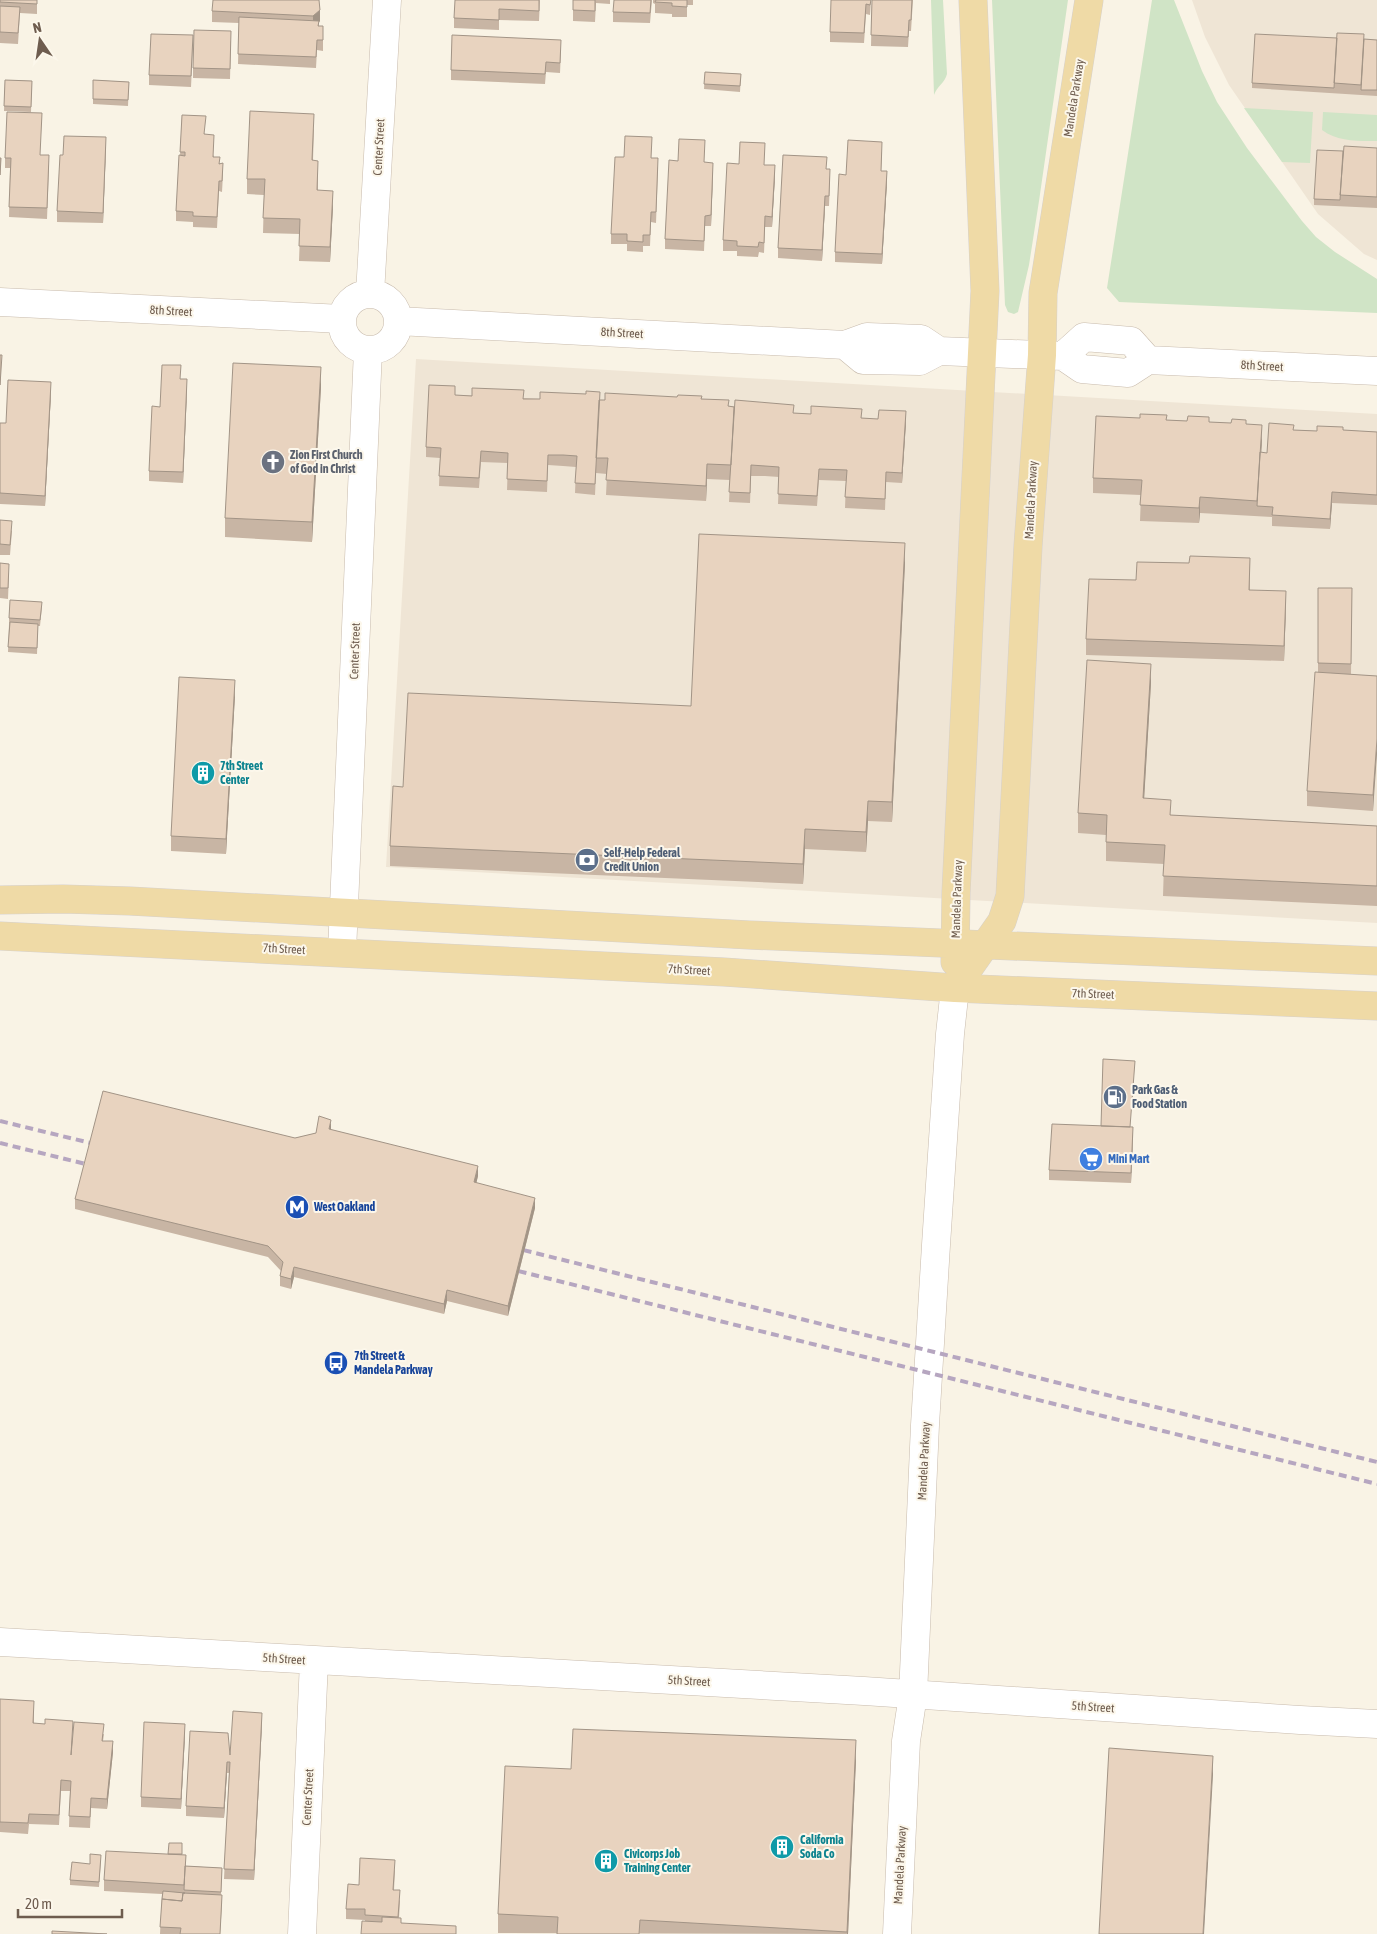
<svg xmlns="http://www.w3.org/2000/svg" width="1377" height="1934" font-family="'Asap Condensed',sans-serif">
  <rect width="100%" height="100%" fill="#f9f3e5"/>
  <path fill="#efe5d5" d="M1192 0H1377V260L1364 254 1318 214 1229 85 1205 37Z
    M416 359 1377 414V923L386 867Z"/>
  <path fill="#d0e4c6" d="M931 0H943L947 74C945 83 937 86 934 95Z
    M992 0H1068L1039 201 1029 265 1018 312 1014 314 1008 312 1005 305Z
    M1152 0H1174L1202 71 1217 102 1247 148 1302 221 1316 237 1335 252 1377 279V313L1119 302 1107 288Z
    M1244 108 1313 112 1310 163 1282 162Z
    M1323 112 1377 115V141C1358 141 1338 142 1322 130Z"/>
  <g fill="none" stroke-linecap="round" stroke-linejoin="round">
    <g stroke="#c8bbad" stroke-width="29">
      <path id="minor" d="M342 322a28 28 0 1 1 56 0a28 28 0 1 1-56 0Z
        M370 294 387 0
        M0 302 342 319
        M398 321 845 345 867 337 921 339 939 351 1063 356 1082 369 1128 373 1148 360 1377 371
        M845 345 863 360 920 361 939 351
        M1063 356 1084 337 1131 341 1148 360
        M342 952 368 350
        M0 1642 864 1691 1300 1720 1377 1724
        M302 1934 314 1661
        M897 1934 906 1741 913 1695 925 1425 936 1245 950 1034 955 988"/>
    </g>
    <g stroke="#d6d1cd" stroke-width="29">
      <path id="major" d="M0 900 63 899 130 901 749 935 1377 961
        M0 936 724 972 955 988 1377 1006
        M955 962 956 893 985 291 973 0
        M955 988 1002 921 1010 896 1028 546 1042 355 1043 293 1089 0"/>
    </g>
    <use href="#minor" stroke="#fff" stroke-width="28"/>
    <use href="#major" stroke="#efdaa6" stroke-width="28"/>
    <path stroke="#b6a6c0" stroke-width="4" stroke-dasharray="8 5" stroke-linecap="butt" d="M0 1121 103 1146
      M0 1143 98 1167
      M511 1247 1377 1462
      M506 1268 1377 1484"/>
  </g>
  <path fill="#c8b5a4" d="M0 0H37V14L20 13 18 44 0 43Z
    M319 0 320 21 319 22V26H323V51L317 50 316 68 238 64 239 23 212 22V11Z
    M540 0 539 21 499 20V30L454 28V18Z
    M573 0H610V4L596 3 595 22 573 21Z
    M652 0 650 23 613 22V12Z
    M653 0H693V5H687V17H672V14L655 13V4L653 3Z
    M871 0 870 15 866 14 864 43 830 42V32Z
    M872 0H913L911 31H909L908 47 871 46Z
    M1337 38 1377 40V96L1252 88V83Z
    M231 41 230 79 193 78V68Z
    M193 46 191 87 149 85V75Z
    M561 50 560 73 546 72 545 84 451 80V70Z
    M705 72 741 74 740 92 704 89Z
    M5 80 32 81 31 112 4 111Z
    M93 80 129 82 128 106 93 104Z
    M182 115 205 134 214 157 220 164 223 174 222 192 219 191 217 228 193 227V222L176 221V211L180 156Z
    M314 129 313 160 318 176V190L333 206 330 262 299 261 300 234 263 233 264 195 247 194V179Z
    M106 147 103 223 57 222V211L63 155Z
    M1377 148V208L1314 205V199L1343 151Z
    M882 152 881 171 887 182 882 264 835 262V252L846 175Z
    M41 155 49 166 47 219 9 217 10 168H5V158Z
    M651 158 658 168 656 223 651 222 650 246H643V252L627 251V244H611V234Z
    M704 162 713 173 711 226H705L704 251 665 249V239Z
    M765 165 775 176 772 227H765L764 253 759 252 758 257 737 256V251H723V240Z
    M827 169 830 179 829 206H825L822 261 778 258V248Z
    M181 379 187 390 183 483 149 481V471L160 407Z
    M321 387 312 542 225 537V518Z
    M51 393 45 506 0 504V423H6Z
    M455 395 540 399 605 400 702 399 729 406 794 413 862 418 906 422 902 483 886 482 885 510 845 508 846 481 819 480 817 506 778 504 779 477 765 476H751L750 503 729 502 730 480 707 479 706 501 606 495 607 474 596 473 595 495 575 493 576 467 563 466 548 465 547 492 507 490 508 463 481 462 479 488 439 486 440 458 426 457V447Z
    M1167 420 1246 424 1262 440 1261 453H1267L1294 430 1317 431 1343 430 1377 432V505L1332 503 1330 529 1272 526V517L1200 513 1199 523 1140 521 1141 495 1093 493V478Z
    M0 520 12 531 10 555H0Z
    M1250 558V590L1286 606 1284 661 1086 655V639L1136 580 1189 563Z
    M0 563 9 574 8 599 0 598Z
    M905 563 892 822 868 821 866 852 805 849 803 884 390 866V846L403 787 691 706Z
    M1318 588H1352L1351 674H1338L1377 676 1373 811 1307 806V791L1318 673Z
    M42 607 40 626H38L37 654 8 652 9 624V618Z
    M1151 683 1144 798 1171 815 1377 826V906L1163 896 1164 864 1106 861V835L1078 833V813Z
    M235 695 226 854 171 851V836Z
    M1131 1127 1133 1137 1131 1183 1049 1180V1170Z
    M331 1130 478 1176 476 1183 535 1208 508 1316 447 1301 444 1314 294 1277 291 1289 280 1286V1276L281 1271 268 1257 75 1209V1199L295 1138Z
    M0 1699 34 1711V1723L72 1741 104 1734 103 1741 113 1752 107 1809 91 1808 90 1828 69 1827 70 1791H61L59 1825 29 1824 28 1834 0 1832Z
    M262 1723 254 1880 224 1879 229 1773H227L224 1818 186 1816V1806L230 1755Z
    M185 1735 181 1809 141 1807V1797Z
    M856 1760 848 1934 498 1933V1914L571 1769Z
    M168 1854H182L186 1866 222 1868 221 1895 222 1905 220 1934H160L162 1894 104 1891V1880Z
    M101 1860 99 1887 70 1885V1880L90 1864Z
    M395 1870 394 1890 400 1901 399 1918 401 1923 456 1934 365 1921V1920L346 1919V1909L359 1885Z"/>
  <path fill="#a29486" d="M320 10V21L313 27V16Z
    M106 137V147L103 223V213Z
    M713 163V173L711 226V215Z
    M775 165V176L772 227V217Z
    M887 171V182L882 264V254Z
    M333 191V206L330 262V247Z
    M825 196V206L822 261V250Z
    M321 367V387L312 542V522Z
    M187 379V390L183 483V472Z
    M51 382V393L45 506V496Z
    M906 411V422L902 483V473Z
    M1262 425V440L1258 506Z
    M707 464V479L706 501V486Z
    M1332 492V503L1330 529V519Z
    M1200 497V513L1199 523V508Z
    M905 543V563L892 822V802Z
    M1286 591V606L1284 661V646Z
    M1151 664V683L1143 818V798Z
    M235 680V695L226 854V839Z
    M1377 739V754L1373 811V795Z
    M868 801V821L866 852V832Z
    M805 829V849L803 884V864Z
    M331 1120V1130L329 1129Z
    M1133 1127V1137L1131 1183V1173Z
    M478 1166V1176L474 1193V1182Z
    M535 1198V1208L508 1316V1306Z
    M294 1267V1277L291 1289V1279Z
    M447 1290V1301L444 1314V1304Z
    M262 1713V1723L254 1880V1870Z
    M185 1724V1735L181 1809V1799Z
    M856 1740V1760L848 1934H847Z
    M113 1741V1752L107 1809V1799Z
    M1213 1756V1775L1204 1934H1203Z
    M227 1762V1773L224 1818V1808Z"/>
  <path fill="#e8d3bf" stroke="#a29486" d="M0 0H37V4L0 2Z
    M213 0H319L320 10 313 16 212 11Z
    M455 0H539V11L499 9V20L454 18Z
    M573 0H595V11L573 10Z
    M614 0H651L650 13 613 12Z
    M656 0H687V7L672 6V3L655 2Z
    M831 0H871L870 5 866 4 864 33 830 32Z
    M872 0H912L911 20H909L908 37 871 35Z
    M0 6 20 7 18 33 0 32Z
    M239 17 319 21 318 26H323V40H317L316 57 238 54Z
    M194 30 231 31 230 69 193 68Z
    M1337 33 1364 34 1361 85 1334 83Z
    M151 34 193 35 191 76 149 75Z
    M1255 34 1337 38 1334 88 1252 83Z
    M452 35 561 40 560 63 546 62 545 74 451 70Z
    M1364 39 1377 40V90H1361Z
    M705 72 741 74 740 86 704 84Z
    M5 80 32 81 31 107 4 106Z
    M93 80 129 82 128 100 93 99Z
    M250 111 314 114 312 160 318 161 317 190 333 191 330 247 299 246 300 219 263 218 265 179H247Z
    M7 112 42 113 40 155H49L47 208 9 207 11 158H5Z
    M182 115 206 116 204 134 214 135 213 157H220L219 164 223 163 222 181H219L217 217 193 216V212L176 211 179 155 185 156V152H180Z
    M64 136 106 137 103 213 57 211 60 155H63Z
    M625 136 652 137 651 158H658L656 212H651L650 235H643V242L627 241V234H611L615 157H624Z
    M679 139 705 140 704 162 713 163 711 215 705 216 704 241 665 239 669 160 678 161Z
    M848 140 882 142 881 171H887L882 254 835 252 839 174 846 175Z
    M740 142 765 143 764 165H775L772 217 765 216 764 243 759 242 758 247 737 246V241L723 240 727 163 739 164Z
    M1344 146 1377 148V197L1340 195Z
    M1317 150 1343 151 1340 200 1314 199Z
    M783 155 827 157 826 169H830L829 196H825L822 250 778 248Z
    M0 158H1L0 175Z
    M0 355H2L0 385Z
    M233 363 321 367 312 522 225 518Z
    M162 365H181L180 379H187L183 472 149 471 152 406 160 407Z
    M8 380 51 382 45 496 0 493V423H6Z
    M429 385 455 386V395L472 396V388L524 390 523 399H540V392L586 394V391L600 392 595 484 575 483 577 456 563 455H548L547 481 507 479 508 453 481 451 479 478 439 476 441 448 426 447Z
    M605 393 677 397 678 395 702 396 701 399 729 400 728 406 734 407 731 465 707 464 706 486 606 480 608 458H596L599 400H605Z
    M735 400 794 405 793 413 811 414V406L862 409 861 418 878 419 879 410 906 411 902 473 886 472 885 499 845 497 847 470 819 469 817 496 778 494 779 467 751 465 750 493 729 492Z
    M1140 414 1167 415 1166 420 1187 421 1188 416 1209 417V422L1231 423 1232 419 1246 420V424L1262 425 1257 501 1200 497 1199 508 1140 505 1142 480 1093 478 1096 416 1140 418Z
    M1269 423 1294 425 1293 430 1317 431V426L1343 427V430L1377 432V495L1332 492 1330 519 1272 515 1273 507 1257 506 1260 452 1267 453Z
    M0 520 12 521 10 545 0 544Z
    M699 534 905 543 892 802 868 801 866 832 805 829 803 864 390 846 393 786 403 787 408 693 691 706Z
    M1190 556 1250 558 1249 590 1286 591 1284 646 1086 639 1089 579 1136 580 1137 562 1189 563Z
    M0 563 9 564 8 588H0Z
    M1318 588H1352L1351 664 1318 663Z
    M10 600 42 602 40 620 9 618Z
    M10 622 38 624 37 648 8 647Z
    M1087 660 1151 664 1143 798 1171 800 1170 815 1377 826V886L1163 876 1165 845 1106 842 1107 815 1078 813Z
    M1315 672 1377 676V739L1373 795 1307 791Z
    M179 677 235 680 226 839 171 836Z
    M1103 1059 1135 1061 1130 1127 1101 1126Z
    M103 1091 295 1138 316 1133 319 1116 331 1120 329 1129 478 1166 474 1182 535 1198 508 1306 447 1290 444 1304 294 1267 291 1279 280 1276 283 1262 268 1246 75 1199Z
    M1052 1124 1133 1127 1131 1173 1049 1170Z
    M0 1699 34 1701 33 1723 45 1724V1719L73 1721 71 1755 74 1722 104 1724 102 1741H113L107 1799 91 1798 90 1817 69 1816 71 1781 61 1780 59 1815 29 1814 28 1823 0 1822Z
    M233 1711 262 1713 254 1870 224 1869 230 1762H227L224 1808 186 1806 190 1731 228 1733 230 1755Z
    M144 1722 185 1724 181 1799 141 1797Z
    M573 1729 856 1740 847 1932 640 1920 639 1934H557L558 1917 498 1914 505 1766 571 1769Z
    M1109 1748 1213 1756 1203 1934H1099Z
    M169 1843H182V1854H168Z
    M106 1851 186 1855 184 1885 104 1880Z
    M90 1854 101 1855 99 1882 70 1880 72 1862 90 1864Z
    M360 1858 395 1860 393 1890H400L398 1917 365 1915V1909H346L348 1884 359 1885Z
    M185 1866 222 1868 221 1892 184 1890Z
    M163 1891 185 1893H183L182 1901 162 1899Z
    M183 1893 222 1895 220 1934H180L181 1928 160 1927 162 1899 182 1901Z
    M382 1917 401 1918V1923L456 1926V1934H361L362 1921 382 1922Z
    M52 1931 107 1934H52Z"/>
  <defs>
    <g id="church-disc" transform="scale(1.25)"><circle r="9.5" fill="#6b7280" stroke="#fcf7eb"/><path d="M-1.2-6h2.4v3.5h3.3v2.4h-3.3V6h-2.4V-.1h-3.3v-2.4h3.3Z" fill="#fff"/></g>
    <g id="building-disc" transform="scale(1.25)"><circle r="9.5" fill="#0f9aa8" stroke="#fcf7eb"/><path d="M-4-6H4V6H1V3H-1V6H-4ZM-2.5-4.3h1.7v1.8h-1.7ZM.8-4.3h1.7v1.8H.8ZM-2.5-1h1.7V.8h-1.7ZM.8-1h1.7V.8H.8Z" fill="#fff"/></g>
    <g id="bank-disc" transform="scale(1.25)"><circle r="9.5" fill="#5c6f8a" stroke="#fcf7eb"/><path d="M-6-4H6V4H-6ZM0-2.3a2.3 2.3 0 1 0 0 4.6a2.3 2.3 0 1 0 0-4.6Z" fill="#fff"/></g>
    <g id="fuel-disc" transform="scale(1.25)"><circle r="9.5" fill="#5c6f8a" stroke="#fcf7eb"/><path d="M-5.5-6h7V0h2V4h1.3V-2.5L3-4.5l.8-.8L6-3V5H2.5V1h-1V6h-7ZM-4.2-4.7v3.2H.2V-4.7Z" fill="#fff"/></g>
    <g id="supermarket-disc" transform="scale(1.25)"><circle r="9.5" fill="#3f7fe0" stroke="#fcf7eb"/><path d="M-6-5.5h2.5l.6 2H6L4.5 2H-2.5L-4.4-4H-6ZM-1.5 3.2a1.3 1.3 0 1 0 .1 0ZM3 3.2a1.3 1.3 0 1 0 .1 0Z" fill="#fff"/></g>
    <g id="metro-disc" transform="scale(1.25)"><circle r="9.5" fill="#1a4fb4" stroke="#fcf7eb"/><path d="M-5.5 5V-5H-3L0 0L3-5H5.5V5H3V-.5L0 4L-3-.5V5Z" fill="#fff"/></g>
    <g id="bus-disc" transform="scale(1.25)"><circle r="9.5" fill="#1a4fb4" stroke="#fcf7eb"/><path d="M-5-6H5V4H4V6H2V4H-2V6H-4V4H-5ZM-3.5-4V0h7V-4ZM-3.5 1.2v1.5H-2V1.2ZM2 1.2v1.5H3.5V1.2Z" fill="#fff"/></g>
  </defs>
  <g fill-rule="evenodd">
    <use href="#church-disc" x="273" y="462"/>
    <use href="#building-disc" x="203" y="773"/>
    <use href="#bank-disc" x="587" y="860"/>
    <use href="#fuel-disc" x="1115" y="1097"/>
    <use href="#supermarket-disc" x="1091" y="1159"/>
    <use href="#metro-disc" x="297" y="1207"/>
    <use href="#bus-disc" x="336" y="1363"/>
    <use href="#building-disc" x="782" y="1847"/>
    <use href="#building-disc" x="606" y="1861"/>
  </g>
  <g text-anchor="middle" stroke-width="4" stroke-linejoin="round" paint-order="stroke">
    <g font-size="12" fill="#6e5c4e" stroke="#fcf7eb">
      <text transform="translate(1074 98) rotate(-81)" y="4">Mandela Parkway</text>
      <text transform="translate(379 147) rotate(-87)" y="4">Center Street</text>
      <text transform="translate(171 311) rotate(3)" y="4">8th Street</text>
      <text transform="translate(622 333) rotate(3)" y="4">8th Street</text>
      <text transform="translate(1262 366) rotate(3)" y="4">8th Street</text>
      <text transform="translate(1031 500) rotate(-87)" y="4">Mandela Parkway</text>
      <text transform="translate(355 651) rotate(-88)" y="4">Center Street</text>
      <text transform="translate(957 899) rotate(-88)" y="4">Mandela Parkway</text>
      <text transform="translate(284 949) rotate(3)" y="4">7th Street</text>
      <text transform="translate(689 970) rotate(3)" y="4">7th Street</text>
      <text transform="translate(1093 994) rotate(2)" y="4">7th Street</text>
      <text transform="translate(924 1461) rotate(-87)" y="4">Mandela Parkway</text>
      <text transform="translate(284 1659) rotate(4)" y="4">5th Street</text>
      <text transform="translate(689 1681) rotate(3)" y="4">5th Street</text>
      <text transform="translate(1093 1707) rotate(4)" y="4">5th Street</text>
      <text transform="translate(308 1797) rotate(-87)" y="4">Center Street</text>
      <text transform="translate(900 1865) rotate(-87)" y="4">Mandela Parkway</text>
    </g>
    <g font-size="12" font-weight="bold" fill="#5b616d" stroke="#fcf7eb" text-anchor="start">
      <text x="290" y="459">Zion First Church<tspan x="290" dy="14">of God in Christ</tspan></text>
    </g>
    <g font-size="12" font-weight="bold" fill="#0d838f" stroke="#fcf7eb" text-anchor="start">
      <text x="220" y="770">7th Street<tspan x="220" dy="14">Center</tspan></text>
      <text x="800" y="1844">California<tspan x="800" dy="14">Soda Co</tspan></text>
      <text x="624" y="1858">Civicorps Job<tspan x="624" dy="14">Training Center</tspan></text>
    </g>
    <g font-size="12" font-weight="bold" fill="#4e5e75" stroke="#fcf7eb" text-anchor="start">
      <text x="604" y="857">Self-Help Federal<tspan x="604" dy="14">Credit Union</tspan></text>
      <text x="1132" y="1094">Park Gas &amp;<tspan x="1132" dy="14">Food Station</tspan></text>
    </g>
    <g font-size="12" font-weight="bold" fill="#366cbe" stroke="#fcf7eb" text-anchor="start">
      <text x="1108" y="1163">Mini Mart</text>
    </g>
    <g font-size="12" font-weight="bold" fill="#164399" stroke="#fcf7eb" text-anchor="start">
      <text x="314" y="1211">West Oakland</text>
      <text x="354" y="1360">7th Street &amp;<tspan x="354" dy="14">Mandela Parkway</tspan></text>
    </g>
  </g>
  <g transform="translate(40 40) rotate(347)" stroke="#fcf7eb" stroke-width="4" paint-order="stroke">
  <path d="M0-4L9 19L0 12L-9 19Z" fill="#6e5c4e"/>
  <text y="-8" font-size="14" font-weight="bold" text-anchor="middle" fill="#6e5c4e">N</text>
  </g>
  <path d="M18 1909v8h104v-8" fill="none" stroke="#6e5c4e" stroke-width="2.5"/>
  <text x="25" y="1909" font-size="15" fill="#6e5c4e" stroke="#fcf7eb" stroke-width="4" paint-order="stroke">20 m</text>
</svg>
